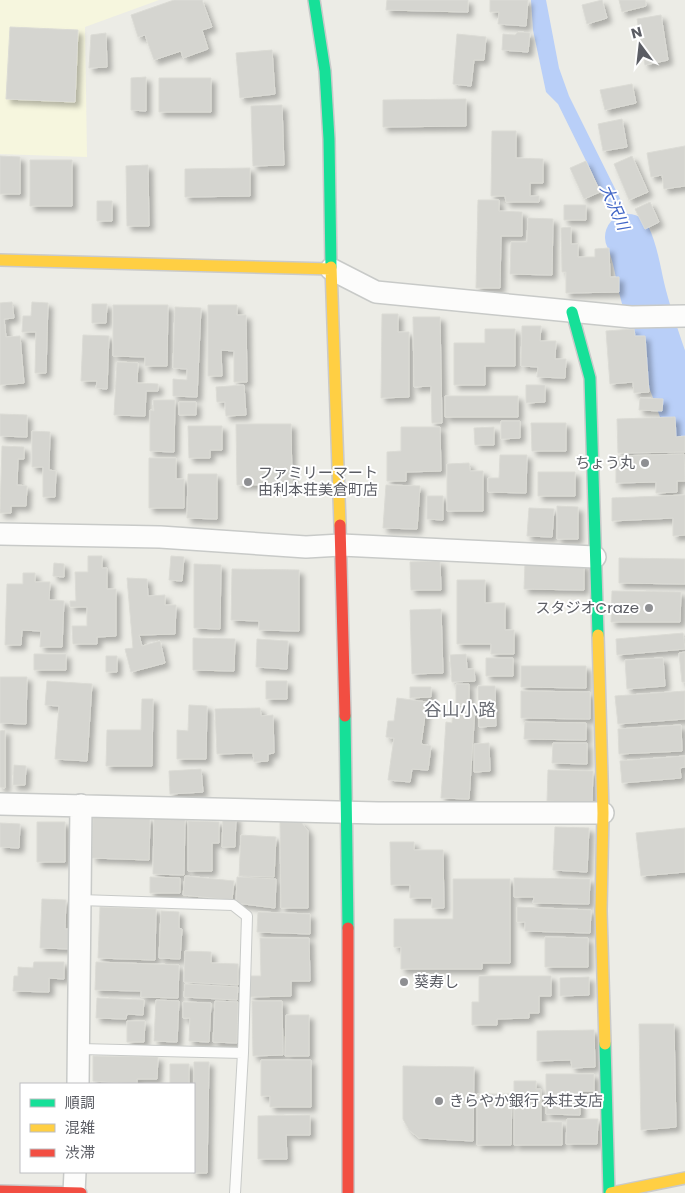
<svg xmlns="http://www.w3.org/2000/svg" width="685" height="1193" font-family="Poppins,'Noto Sans JP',sans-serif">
  <defs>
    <filter id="shadow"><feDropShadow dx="4.5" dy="4.5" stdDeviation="2.5" flood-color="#0004"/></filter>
  </defs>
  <rect width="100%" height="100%" fill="#ecece6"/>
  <path fill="#f6f6de" d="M0 0H159L85 27 87 157 0 154Z"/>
  <path fill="#b9cff8" d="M531 0H546L559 68 569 96 642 243 648 263 653 298H639L629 248 558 104 546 92 533 30Z
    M646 326H656L685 404V430Z"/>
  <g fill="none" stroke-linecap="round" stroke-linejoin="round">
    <path stroke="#b9cff8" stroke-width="46" d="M628 237C637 256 638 276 644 297 655 338 670 378 685 418"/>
  </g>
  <path fill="#d5d5d0" stroke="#dbdbd5" filter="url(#shadow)" d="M174 0H202L212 27 202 30 208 49 183 58 181 51 154 60 145 35 138 37 131 15Z
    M387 0H468V12L386 10Z
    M490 0H528L526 26 498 24 499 12H490Z
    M602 0 607 18 587 24 582 5Z
    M619 0H645L646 6 622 12Z
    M661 15 668 60 645 65 637 19Z
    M10 27 78 30 75 102 6 99Z
    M518 32 530 33 528 52 502 50 503 34 515 35Z
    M106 33 107 67 89 68 91 35Z
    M457 34 486 37 484 60H474L471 86 453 84Z
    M272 50 275 94 240 98 236 53Z
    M146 77V111L131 110V78Z
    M159 78H211V112H159Z
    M632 84 636 103 605 110 600 90Z
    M466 99V126L383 127V100Z
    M282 105 284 165 253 166 251 106Z
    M622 119 627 147 603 151 598 124Z
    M492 131H516V158L543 159V183H530V196H539V202H506L505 196H491Z
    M685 146V186L664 189 662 175 651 177 647 153Z
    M0 156 20 157V194H0Z
    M632 156 648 192 629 200 614 164Z
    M30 160H72V206H30Z
    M586 161 600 192 584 199 570 168Z
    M148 165 149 226H127L126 166Z
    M250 168V196L185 197V169Z
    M478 200H499V211L522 212V236H501L500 288H476Z
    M97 201H112V221H97Z
    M650 202 659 222 645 229 635 209Z
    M564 205H586V220H564Z
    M528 218 553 219 552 275 510 274 511 242H527Z
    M571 227V244H578V257H595V249L609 248 610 277H619V292L566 293V272H562L561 228Z
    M12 302 14 318 4 319 6 337 20 336 24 383 0 385V303Z
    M32 302 48 303 46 373H35L36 332H22L23 316H31Z
    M92 304H107L106 323H92Z
    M113 305H168L167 366H145V357L113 356Z
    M208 305H237V315H246L247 382H234V351L221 350 222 376H208Z
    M175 307 201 308 197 397 173 396V379L187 380V369L173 368Z
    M382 314H398V332H409V397L381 398Z
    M413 317H440L442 423H432L431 386 414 387Z
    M522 326H541L540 341H556L555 359H566L565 378 537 377 538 367 521 366Z
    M485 329H515V366H485V385H454V343H485Z
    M634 329 635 336H645L649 392 634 393 633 382 610 384 606 331Z
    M83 335 109 336 107 389 96 388 97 381H81Z
    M117 362 138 363 137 383 158 384V391H146L145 416 114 415Z
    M244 385 246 415 226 416 225 402H217L216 387Z
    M526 385H545V402L526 403Z
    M445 396H518V417H445Z
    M640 398 663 399 662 411 639 410Z
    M153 400H175L174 452 150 451V410L154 411Z
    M179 402H196V415H179Z
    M0 414 27 415V437L0 436Z
    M675 417 676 437 685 436V452L618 453 617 419Z
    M501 421H520V438L501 439Z
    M531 423H566V451H532Z
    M236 424H291L292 484 237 485Z
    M188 426H222V450H210V458H189Z
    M401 427H440L441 471 406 472V481H387V452L401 451Z
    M494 427V445H475L474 428Z
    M32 431 50 432 49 470 56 471 55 497H43V467H32Z
    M2 446 24 447V459H18L17 485 27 486 26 506H11V513H0Z
    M684 454 685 481H677V492L656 493V482L616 483V456Z
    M500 455H527L526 493 488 492V478H499Z
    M149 458H176V479H184V508H149Z
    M469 463 470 471H483V511H447V464Z
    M538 472H575V496H538Z
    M188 474H217V519L187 518Z
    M386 485 420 486 417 529 383 528Z
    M685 495V535L673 536V518L612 521V498Z
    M427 496H443V520L427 519Z
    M557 506 578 507V539H557Z
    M529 508 554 509 552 537 527 536Z
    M88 556H102V568H107V589H116V636L97 637V644H73L72 626H87V607H70V601H76L75 572H88Z
    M171 556 184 557 182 581 169 580Z
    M619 558 685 559V584L619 583Z
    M440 561 441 590H411L410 562Z
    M54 563 64 564V577L53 576Z
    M525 563 584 564V590L524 589Z
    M194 564 221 565 220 629 194 628Z
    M232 569 299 570V631L259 630V621L231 620Z
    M23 573H35V582H50L49 600 64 601 62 647H40L41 631 22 630 21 645H5L7 584H23Z
    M127 578 147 579 148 596 165 595V605H176L175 634 139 635 142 646 160 641 165 663 131 672 125 649 133 648Z
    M457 580H485V603H505V630H514V654H491V644H457Z
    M612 591 681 592 680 622H611Z
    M441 609 443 673 412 674 410 610Z
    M683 633 685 649 617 655 616 639Z
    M193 638 235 639 234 671 193 670Z
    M257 639 288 641 287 669 256 667Z
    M685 652V682H682L679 653Z
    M34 654H66V670H34Z
    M466 654 467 669H474L475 681 452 682 450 655Z
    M106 656H117V672H106Z
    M486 658H513V676H486Z
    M663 658 665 686 627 689 625 660Z
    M521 666H586V688L521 687Z
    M0 677H27L26 724 0 723Z
    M47 681 92 684 87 761 55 759 59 706 45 705Z
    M266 681H287V699H266Z
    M456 684H469V705H456Z
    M478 686H495L496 726 479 727Z
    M410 687H431V697L410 698Z
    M521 691 590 692V719L521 718Z
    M685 691V719L618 724 615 696Z
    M397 698 427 702 421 744 431 746 428 770 412 769 410 782 388 780 394 738 386 737 388 721H394Z
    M142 699H153L152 766H106L107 730H141Z
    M189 705 207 706 206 759H177V730L188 731Z
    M260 708 261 716 273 715 274 753 268 754V761L254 762 253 753 217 754 215 709Z
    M453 708 475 709 469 799 441 798 446 722 452 723Z
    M525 722 586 723V740L524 739Z
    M681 725 682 751 619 754 618 729Z
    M5 730V788L0 787V731Z
    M489 743 490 771 474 772V744Z
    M553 743H587V764L552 763Z
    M685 756V767L680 768 681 778 622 783 620 761Z
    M14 765 26 766 25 785H13Z
    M201 769 203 792 170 794 169 771Z
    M548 770 593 771 592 803 547 801Z
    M93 816 150 818 149 860 92 858Z
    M223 816 236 817 235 847H222Z
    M154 817 185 818 184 875 153 874Z
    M188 821 219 822V843H212V871H188Z
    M37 822H65V862H37Z
    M280 822H301L308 831V908H281Z
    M0 823 20 824 19 848 0 847Z
    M555 827 589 828 587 872 553 870Z
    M685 828V872L641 876 636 833Z
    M241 835 276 837 274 877 239 876Z
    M390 842H414V850H443L444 908H432V898H410V885H391Z
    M185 876 234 881 232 900 183 895Z
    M150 877 180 878V893H150Z
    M237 877 276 879 275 908 236 903Z
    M514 878 590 879 589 904 533 903 534 897H514Z
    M453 879H510V963H482V969H401V947H394V919H453Z
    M42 899 66 900 65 929H73V949L40 948Z
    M100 907 156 909 155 960 98 958Z
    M517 907 591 910 590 933 525 931V922H517Z
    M161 911 179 912V928L182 929 180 959 159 958Z
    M258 912 310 914V934L257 932Z
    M545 937 588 938V967H545Z
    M260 938H309L310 981H291V996L250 997V976H261Z
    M185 951 211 952V963L238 964V985L184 982Z
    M34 962H64V979L49 978V992L13 991 14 976H18V967L33 968Z
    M96 962 179 965 178 998 141 997V991L95 990Z
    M479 976H551V996H539V1013H529V1018L497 1019V1025H472V1002H479Z
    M589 977V995L560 996V978Z
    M185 984 238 987 237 1000 184 997Z
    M97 998 144 1000 143 1015 127 1014 126 1019 96 1018Z
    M156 1000 179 1001 177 1042 154 1041Z
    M215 1001 238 1002 237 1043 213 1042Z
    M252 1001H282L283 1055 253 1056Z
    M183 1002 211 1003 209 1042 189 1041 190 1018H183Z
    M286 1015H309V1056H285Z
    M127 1021H145L144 1042H127Z
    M639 1024H674L676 1127 641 1130Z
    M594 1030 595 1067 572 1068 571 1060 537 1061V1031Z
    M93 1056 158 1057 157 1079H137V1084L93 1081Z
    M261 1060H311V1107H270V1096H261Z
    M194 1062H209L207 1173H193Z
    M170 1064H189V1084H170Z
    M403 1066 474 1067 473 1141 419 1138 409 1130 403 1119Z
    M546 1074H594V1091H580V1115L546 1114Z
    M514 1081H536V1089H541V1122H562V1145H514Z
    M477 1094H512L511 1145H477Z
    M310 1115V1135H286L287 1159H258V1116Z
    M567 1119H598L597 1144H566Z"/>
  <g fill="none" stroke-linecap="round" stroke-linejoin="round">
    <g stroke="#c8cac8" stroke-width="12">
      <path id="lane" d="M80 900 233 905 247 916 243 1053 235 1193
        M80 1049 243 1053"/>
    </g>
    <g stroke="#c8cac8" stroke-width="24">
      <path id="street" d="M331 269 376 292 631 317 685 316
        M0 534 160 537 306 547 341 545 595 557
        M0 804 378 813H603
        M78 1084 81 805
        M74 1193 75 1172"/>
    </g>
    <g stroke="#cacaca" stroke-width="14">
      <path id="fast" d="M314 0 325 71 329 139 331 267
        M572 312 590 378 598 635
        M345 716 348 928
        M605 1044 609 1193"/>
    </g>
    <g stroke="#cacaca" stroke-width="14">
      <path id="slow" d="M0 260 331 269
        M331 267 340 525
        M598 635 603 813 601 911 605 1044
        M611 1193 685 1178"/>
    </g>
    <g stroke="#cacaca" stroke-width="14">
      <path id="jam" d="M340 525 345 716
        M348 928V1193
        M0 1191 81 1193"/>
    </g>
    <use href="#lane" stroke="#fcfcfb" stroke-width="10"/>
    <use href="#street" stroke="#fcfcfb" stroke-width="21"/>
    <use href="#fast" stroke="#16e098" stroke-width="11"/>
    <use href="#slow" stroke="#ffcf43" stroke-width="11"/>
    <use href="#jam" stroke="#f24e42" stroke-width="11"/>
  </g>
  <g fill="#8e8f92" stroke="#fff" stroke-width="2">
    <circle cx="645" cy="463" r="5"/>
    <circle cx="248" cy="482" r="5"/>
    <circle cx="649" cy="608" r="5"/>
    <circle cx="404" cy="982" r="5"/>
    <circle cx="439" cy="1101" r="5"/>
  </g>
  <g text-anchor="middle" stroke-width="4" stroke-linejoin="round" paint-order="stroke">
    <g font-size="15" fill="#5b5d64" stroke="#fff" text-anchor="start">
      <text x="635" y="468" text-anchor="end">ちょう丸</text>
      <text x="258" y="478">ファミリーマート<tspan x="258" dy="17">由利本荘美倉町店</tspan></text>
      <text x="639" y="613" text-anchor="end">スタジオCraze</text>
      <text x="414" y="987">葵寿し</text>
      <text x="449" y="1106">きらやか銀行 本荘支店</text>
    </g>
    <g font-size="16" font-style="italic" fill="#4166c7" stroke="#fff">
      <text transform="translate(615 207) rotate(66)" y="6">大沢川</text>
    </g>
    <g font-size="18" fill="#6c6f76" stroke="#fff">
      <text x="460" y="716">谷山小路</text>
    </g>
  </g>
  <rect x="20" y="1083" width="175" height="90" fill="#ffffff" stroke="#bdbec1"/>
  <rect x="30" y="1099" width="25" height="8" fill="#16e098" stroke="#bdbec1"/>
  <text x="65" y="1108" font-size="15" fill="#5b5d64">順調</text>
  <rect x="30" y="1124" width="25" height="8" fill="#ffcf43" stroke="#bdbec1"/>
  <text x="65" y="1133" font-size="15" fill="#5b5d64">混雑</text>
  <rect x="30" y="1149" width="25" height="8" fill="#f24e42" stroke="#bdbec1"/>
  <text x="65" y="1158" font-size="15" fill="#5b5d64">渋滞</text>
  <g transform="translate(640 45) rotate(345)" stroke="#ffffff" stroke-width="4" paint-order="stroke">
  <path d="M0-4L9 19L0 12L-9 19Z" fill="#5b5d64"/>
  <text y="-8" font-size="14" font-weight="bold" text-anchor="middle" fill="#5b5d64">N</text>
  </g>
</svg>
